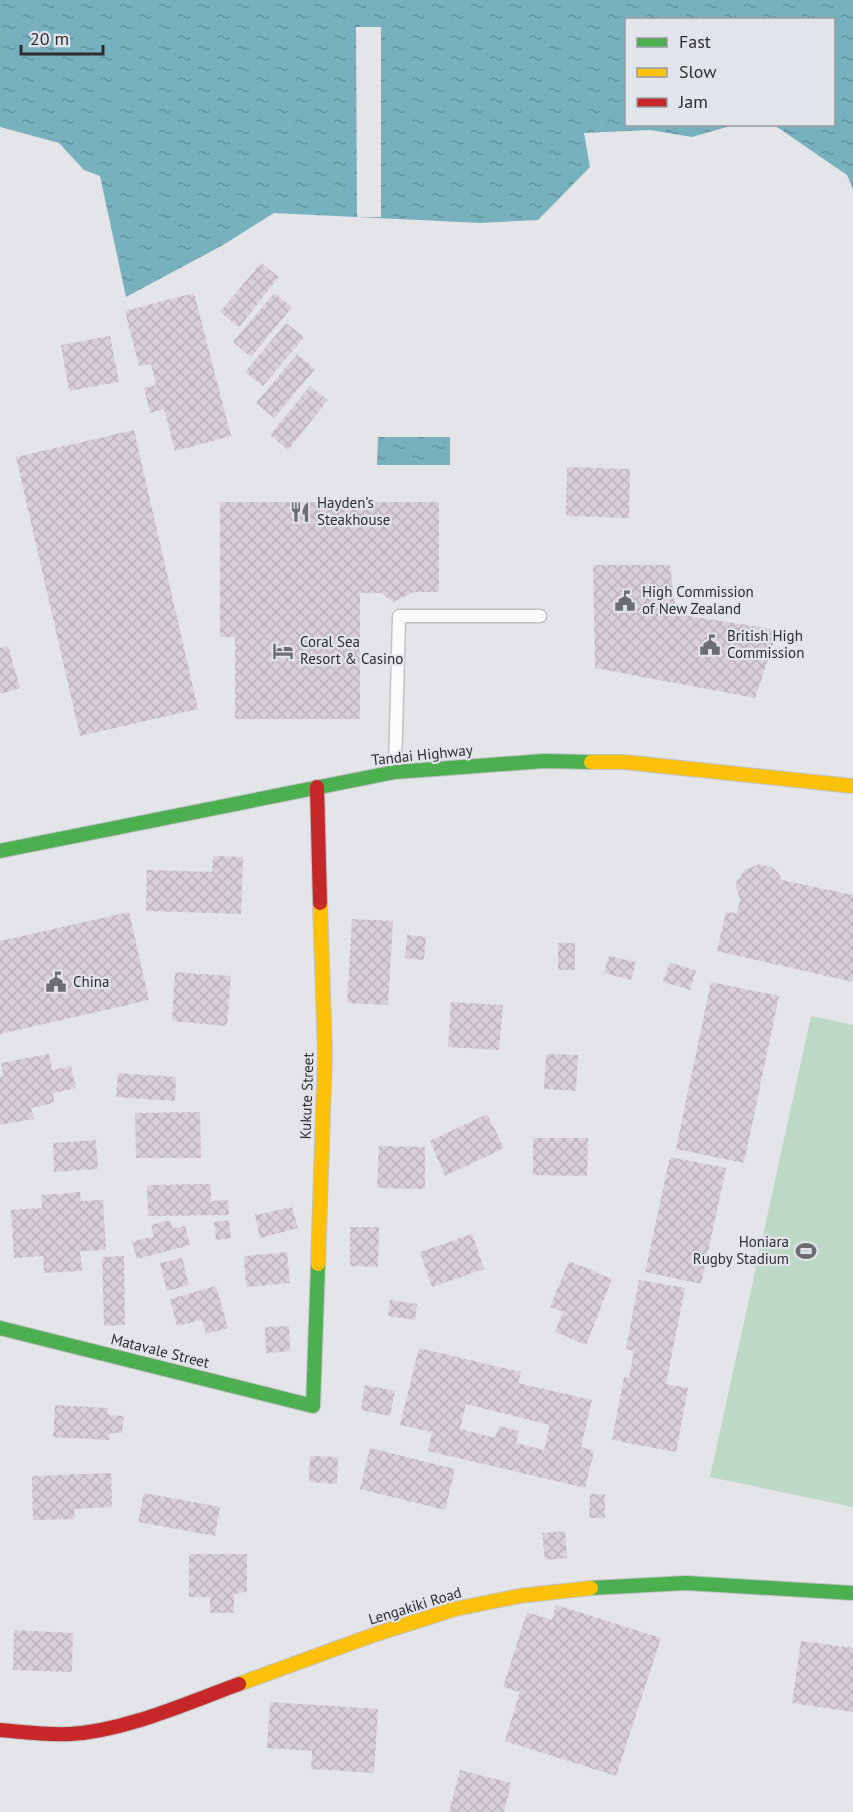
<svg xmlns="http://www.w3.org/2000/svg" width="853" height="1812" font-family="'PT Sans',sans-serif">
  <defs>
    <pattern id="water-ripples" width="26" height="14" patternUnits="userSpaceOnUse" patternTransform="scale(1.5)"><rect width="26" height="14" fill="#77b1c0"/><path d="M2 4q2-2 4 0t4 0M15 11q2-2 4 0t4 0" fill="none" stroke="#62909c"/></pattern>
    <pattern id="building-cross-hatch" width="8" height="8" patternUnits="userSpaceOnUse" patternTransform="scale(1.5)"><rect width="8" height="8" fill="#d9cfd9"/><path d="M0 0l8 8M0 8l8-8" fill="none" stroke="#bab2bb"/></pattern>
  </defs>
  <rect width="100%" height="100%" fill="#e4e5e9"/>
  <path fill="#bcd9c5" d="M811 1016 853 1025V1507L710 1477Z"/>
  <path fill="url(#water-ripples)" d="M0 0H853V189L847 175 774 125 834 124V20H626V124L734 125 692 137 650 130 584 133 590 167 538 220 480 223 274 213 223 245 126 297 100 176 84 170 59 143 0 127Z
    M378 437H450V465H377Z"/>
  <path fill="#e4e5e9" d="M356 27H381V217H357Z"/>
  <path fill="url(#building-cross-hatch)" fill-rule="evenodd" d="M261 263 279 277 239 327 220 312Z
    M194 293 231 436 175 451 164 409 150 413 144 388 156 385 151 364 139 366 125 311Z
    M274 293 292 307 251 357 233 342Z
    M286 323 304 337 263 386 245 372Z
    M110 336 119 382 69 391 61 345Z
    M297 354 315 369 274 418 256 403Z
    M310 386 328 400 288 450 270 435Z
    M134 430 198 709 80 736 16 457Z
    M567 467 630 469 629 518 566 516Z
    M220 502H439V592H414L393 602 381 593H360V719H235V637H220Z
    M593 565H670L676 614 778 630 755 698 595 668Z
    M8 646 20 688 0 694V648Z
    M213 856 243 857 241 914 146 911 147 870 212 872Z
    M759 864 773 868 778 873 782 880 853 895V982L717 951 726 912 737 913 740 900 736 887 737 880 745 870Z
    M129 912 149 1000 0 1034V941Z
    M352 919 393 921 388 1005 347 1003Z
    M407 935 426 937 424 960 405 958Z
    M558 943H575V970H558Z
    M609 956 636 962 631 980 604 973Z
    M670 962 696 971 690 990 663 982Z
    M175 972 231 976 227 1026 172 1021Z
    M711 982 779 996 744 1163 676 1149Z
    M451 1002 503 1005 499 1050 448 1047Z
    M49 1054 52 1070 71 1066 76 1088 53 1093 54 1103 31 1108 34 1119 0 1125V1077L4 1076 1 1063Z
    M546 1054 578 1055 576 1091 544 1089Z
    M118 1073 176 1077 175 1101 116 1097Z
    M200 1112 201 1158H136L135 1113Z
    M487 1114 504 1148 445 1176 430 1141Z
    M533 1138H588L587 1176 533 1175Z
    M96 1140 98 1169 54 1172 53 1143Z
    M379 1146 425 1147V1189L377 1188Z
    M670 1157 726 1168 701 1284 645 1272Z
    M211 1184V1201L228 1200 229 1215 148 1216 147 1185Z
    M80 1192 81 1201 103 1200 106 1250 80 1251 82 1271 44 1273 43 1256 14 1258 11 1210 42 1208 41 1195Z
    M292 1207 298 1228 260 1238 255 1215Z
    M170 1220 173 1229 185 1226 190 1245 137 1259 132 1242 154 1236 151 1225Z
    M229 1220 231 1238 216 1240 214 1222Z
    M350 1227H379L378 1267 350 1266Z
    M472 1234 484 1269 432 1287 420 1252Z
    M287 1252 290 1283 246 1287 244 1256Z
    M124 1256 125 1325 104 1326 102 1257Z
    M182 1258 189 1285 167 1291 160 1263Z
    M569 1261 612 1279 586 1345 555 1332 563 1312 550 1307Z
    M639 1280 685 1288 666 1384 688 1388 676 1452 612 1440 624 1377 629 1378 634 1351 626 1349Z
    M216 1286 228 1328 206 1334 202 1320 177 1326 170 1299Z
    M390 1300 417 1304 415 1320 388 1316Z
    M289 1326 290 1351 266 1353 265 1327Z
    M419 1348 521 1372 518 1383 592 1400 581 1447 594 1451 585 1488 428 1451 432 1432 400 1425ZM466 1404 550 1425 544 1450 516 1443 519 1431 499 1426 495 1438 460 1429Z
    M365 1385 395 1391 390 1416 361 1410Z
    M55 1405 108 1408V1415L124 1416 122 1433H110L109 1440 53 1437Z
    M370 1448 455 1469 445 1510 360 1489Z
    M310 1456 338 1457 337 1484 309 1482Z
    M111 1473 112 1507 74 1509 75 1519 33 1520 32 1476Z
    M144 1493 220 1507 215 1536 138 1522Z
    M590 1494H605V1518H589Z
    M565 1531 567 1558 545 1560 542 1533Z
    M189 1554H247V1591L234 1595V1613H210V1597H189Z
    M556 1605 661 1638 616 1776 505 1741 520 1692 503 1687 527 1612 552 1620Z
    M14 1630 73 1633 72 1672 13 1670Z
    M801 1641 853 1648V1712L792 1703Z
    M270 1702 378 1709 374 1773 311 1769 312 1751 267 1748Z
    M460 1770 511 1783 504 1812H449Z"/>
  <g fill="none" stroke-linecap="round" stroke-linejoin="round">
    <g stroke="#c1c2c5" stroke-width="15">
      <path id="lane" d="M395 770 399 616H540"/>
    </g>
    <g stroke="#c1c2c5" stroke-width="16">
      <path id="fast" d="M0 851 395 772 544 761 591 762
        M0 1328 313 1406 318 1264
        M591 1588 686 1583 853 1593"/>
    </g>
    <g stroke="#c1c2c5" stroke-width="16">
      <path id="slow" d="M591 762H624L853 786
        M318 1264 325 1054 320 903
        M239 1684 376 1634 455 1609 519 1596 591 1588"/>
    </g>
    <g stroke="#c1c2c5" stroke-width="16">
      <path id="jam" d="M317 787 320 903
        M0 1730C23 1732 47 1735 70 1734 125 1731 187 1703 239 1684"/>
    </g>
    <use href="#lane" stroke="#fbfbfc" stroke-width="12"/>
    <use href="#fast" stroke="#4caf50" stroke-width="14"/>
    <use href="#slow" stroke="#ffc107" stroke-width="14"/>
    <use href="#jam" stroke="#c62828" stroke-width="14"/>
  </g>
  <defs>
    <g id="restaurant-bare" transform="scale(1.62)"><path d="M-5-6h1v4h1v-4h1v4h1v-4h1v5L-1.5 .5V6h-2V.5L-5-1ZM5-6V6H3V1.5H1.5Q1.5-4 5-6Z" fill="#6c6d70" stroke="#e2e4eb" stroke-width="2.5" paint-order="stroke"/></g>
    <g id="civic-bare" transform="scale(1.62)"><path d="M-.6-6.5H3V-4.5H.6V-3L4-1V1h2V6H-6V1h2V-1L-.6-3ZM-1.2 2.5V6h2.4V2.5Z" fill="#6c6d70" stroke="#e2e4eb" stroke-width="2.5" paint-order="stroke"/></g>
    <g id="hotel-bare" transform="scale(1.62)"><path d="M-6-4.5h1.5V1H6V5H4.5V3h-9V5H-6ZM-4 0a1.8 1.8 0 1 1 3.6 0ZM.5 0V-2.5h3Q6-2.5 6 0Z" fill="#6c6d70" stroke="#e2e4eb" stroke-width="2.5" paint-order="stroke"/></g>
    <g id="stadium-bare" transform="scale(1.62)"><path d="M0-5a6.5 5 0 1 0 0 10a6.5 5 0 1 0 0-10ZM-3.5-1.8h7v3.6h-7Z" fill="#6c6d70" stroke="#e2e4eb" stroke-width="2.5" paint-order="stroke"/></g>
  </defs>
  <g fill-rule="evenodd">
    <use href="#restaurant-bare" x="300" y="512"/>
    <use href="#civic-bare" x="625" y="601"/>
    <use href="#civic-bare" x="710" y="645"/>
    <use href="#hotel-bare" x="283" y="651"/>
    <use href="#civic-bare" x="56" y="982"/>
    <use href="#stadium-bare" x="806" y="1251"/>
  </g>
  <g text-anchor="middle" stroke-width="4.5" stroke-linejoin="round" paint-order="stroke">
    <g font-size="15" fill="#2c2d2f" stroke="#e2e4eb" text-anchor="start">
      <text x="317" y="508">Hayden’s<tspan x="317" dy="17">Steakhouse</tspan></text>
      <text x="642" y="597">High Commission<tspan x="642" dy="17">of New Zealand</tspan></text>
      <text x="727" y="641">British High<tspan x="727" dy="17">Commission</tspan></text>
      <text x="300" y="647">Coral Sea<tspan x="300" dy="17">Resort &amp; Casino</tspan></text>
      <text x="73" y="987">China</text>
      <text x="789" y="1247" text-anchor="end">Honiara<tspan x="789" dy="17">Rugby Stadium</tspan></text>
    </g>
    <g font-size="15" fill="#2c2d2f" stroke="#e2e4eb">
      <text transform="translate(422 755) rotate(-6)" y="5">Tandai Highway</text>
      <text transform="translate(307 1096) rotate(-88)" y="5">Kukute Street</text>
      <text transform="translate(160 1351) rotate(14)" y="5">Matavale Street</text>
      <text transform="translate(415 1606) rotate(-17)" y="5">Lengakiki Road</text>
    </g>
  </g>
  <rect x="625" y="18" width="210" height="108" fill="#e2e4eb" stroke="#999ba0" stroke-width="1.5"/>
  <rect x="637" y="38" width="30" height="9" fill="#4caf50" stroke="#999ba0" stroke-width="1.5"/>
  <text x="679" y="48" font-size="18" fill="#2c2d2f">Fast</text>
  <rect x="637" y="68" width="30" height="9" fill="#ffc107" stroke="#999ba0" stroke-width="1.5"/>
  <text x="679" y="78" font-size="18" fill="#2c2d2f">Slow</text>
  <rect x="637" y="98" width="30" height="9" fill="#c62828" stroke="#999ba0" stroke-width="1.5"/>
  <text x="679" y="108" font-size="18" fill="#2c2d2f">Jam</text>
  <path d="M21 45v9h82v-9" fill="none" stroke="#2c2d2f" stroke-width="3"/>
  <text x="30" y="45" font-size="18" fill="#2c2d2f" stroke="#e2e4eb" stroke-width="4.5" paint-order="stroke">20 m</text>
</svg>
